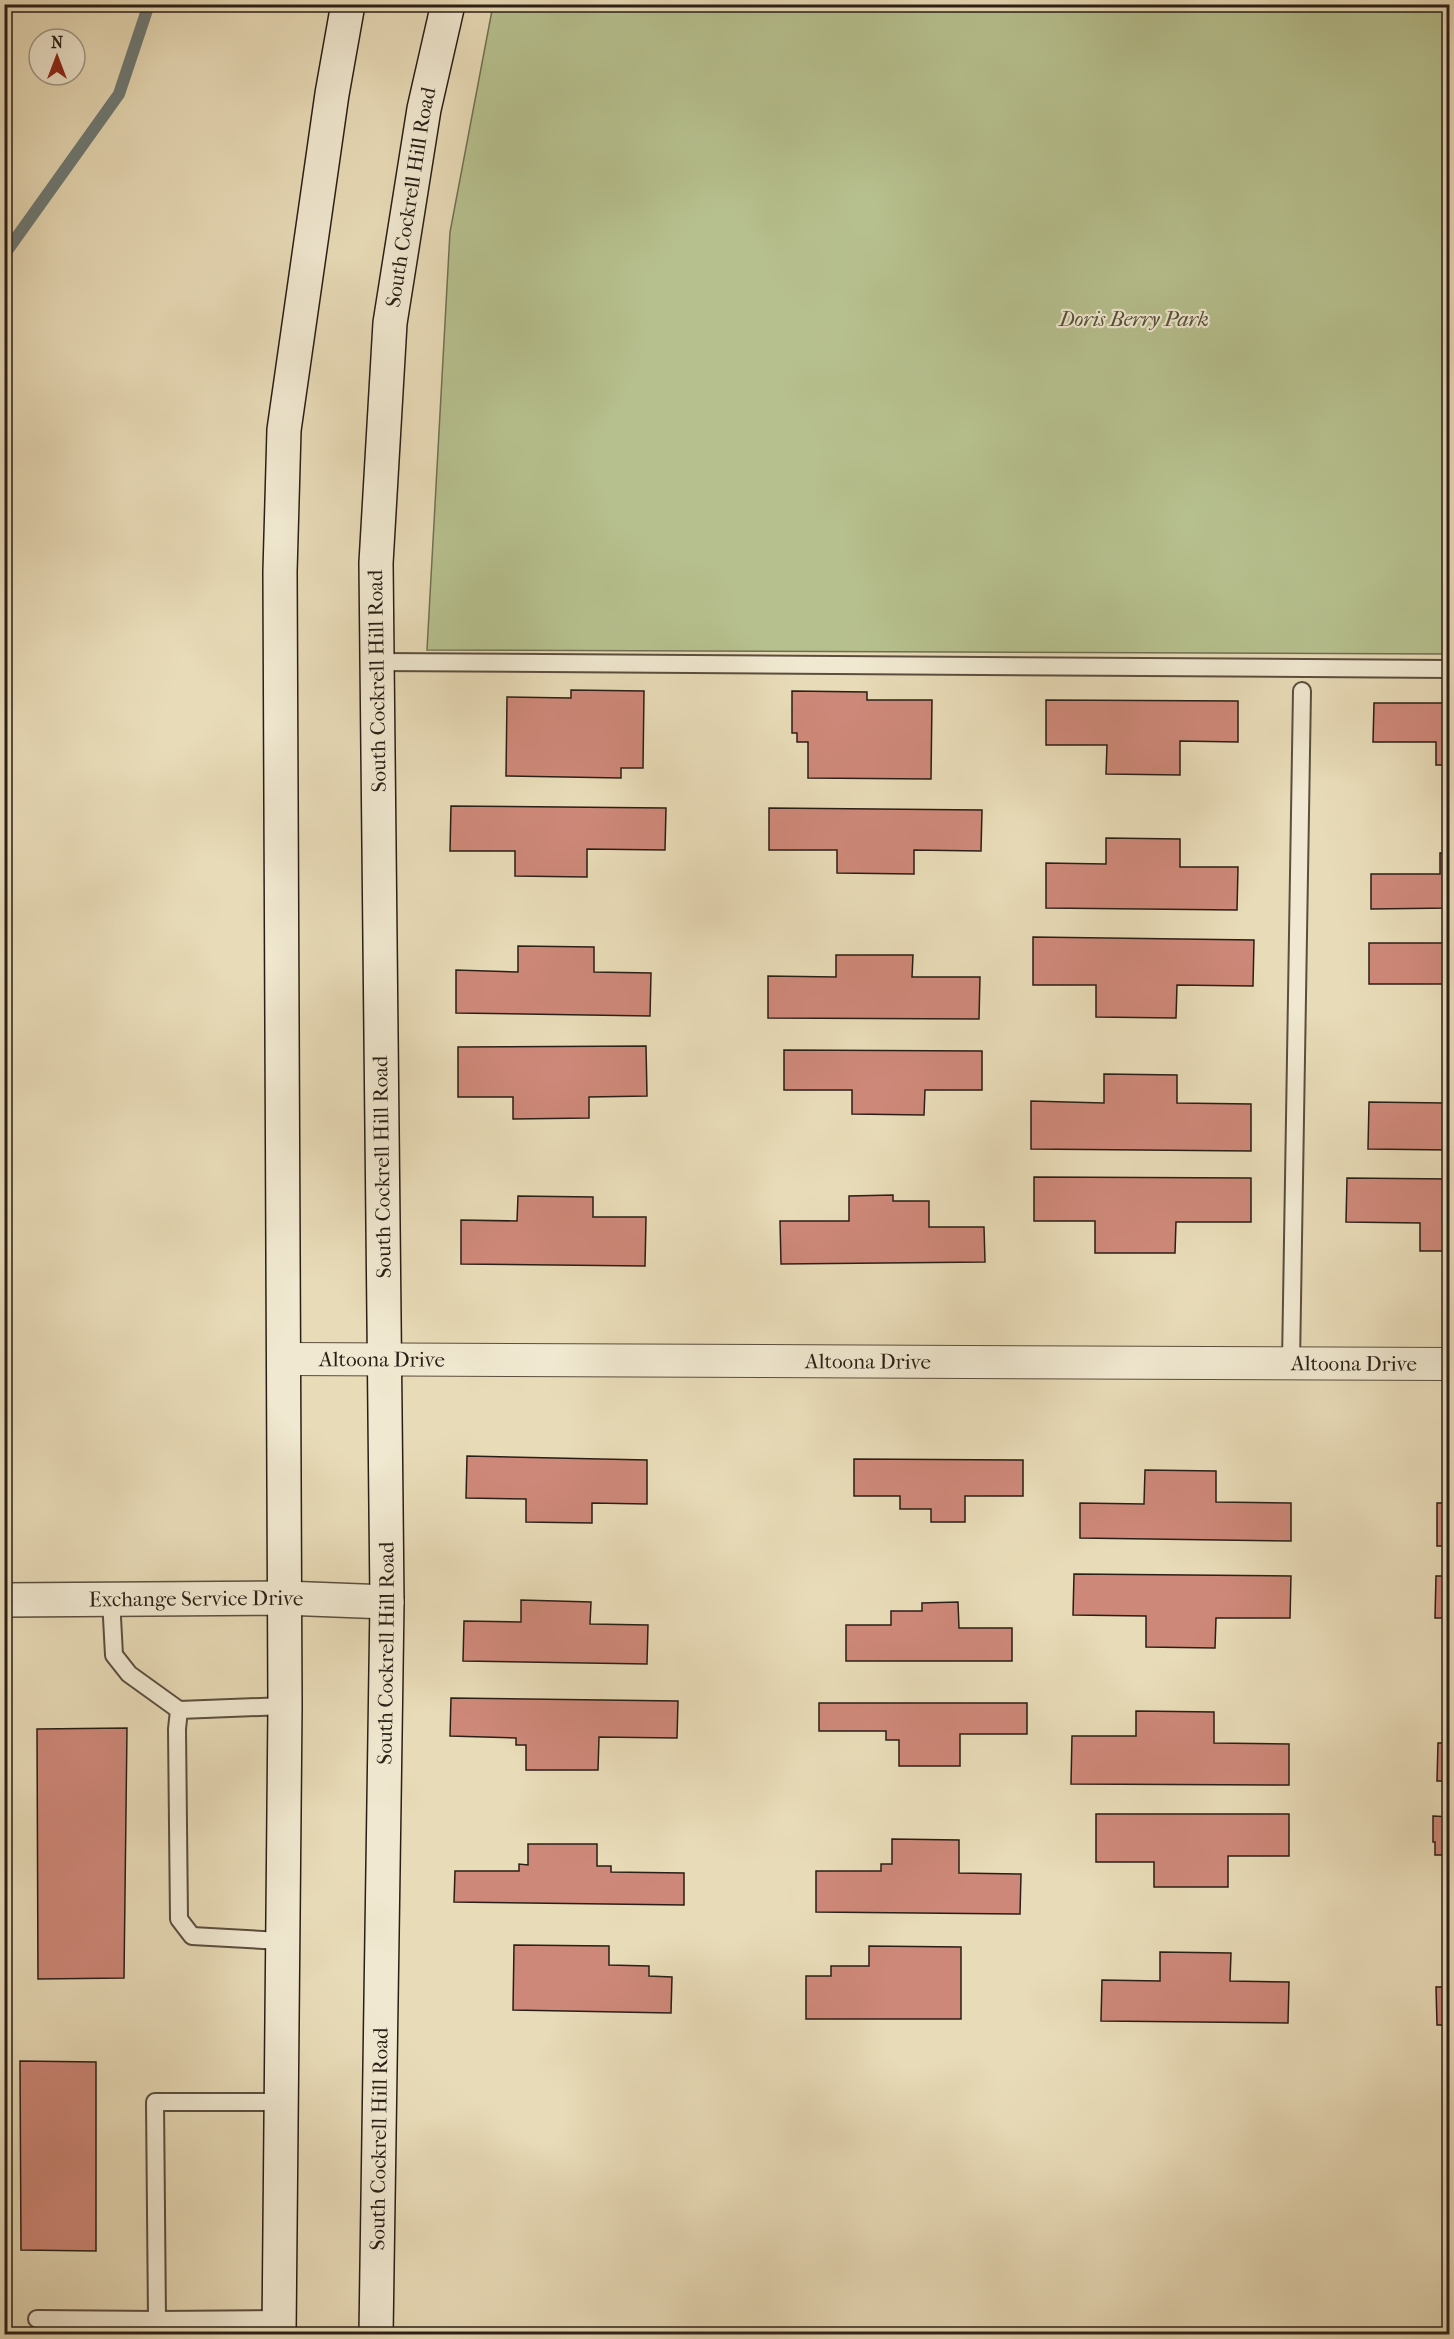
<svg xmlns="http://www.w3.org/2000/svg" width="1454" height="2339" font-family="'IM FELL French Canon',serif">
  <rect width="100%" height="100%" fill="#e8dbb7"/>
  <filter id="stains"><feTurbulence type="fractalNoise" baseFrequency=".00333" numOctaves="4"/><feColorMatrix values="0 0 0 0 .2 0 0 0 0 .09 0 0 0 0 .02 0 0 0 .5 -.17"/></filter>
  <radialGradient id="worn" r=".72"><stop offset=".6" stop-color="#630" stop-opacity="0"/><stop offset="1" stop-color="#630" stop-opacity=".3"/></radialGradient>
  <path fill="#b6c08e" stroke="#707052" stroke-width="1.5" d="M493 5H1449V654L427 650 450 232Z"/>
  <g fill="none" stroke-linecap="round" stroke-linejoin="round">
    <path stroke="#6e7b78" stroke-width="12" d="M4 255 119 94 149 4"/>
  </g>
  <path fill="#ce8879" stroke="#2a1f17" stroke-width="1.5" d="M571 690 644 691 643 768H621V778L506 776 507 697 571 698Z
    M792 691 867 692V700H932L931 779 808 778V742H797V733H792Z
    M1046 700 1238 701V742L1180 741V775L1106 774 1107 745H1046Z
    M1374 703H1450V765H1436V742H1373Z
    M451 806 666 808 665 850 587 849V877L515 876V851H450Z
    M769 808 982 810 981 851 914 850V874L837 873V850H769Z
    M1106 838 1180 839V867H1238L1237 910 1046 908V863L1106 864Z
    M1440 853H1450V908L1371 909V874H1440Z
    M1033 937 1254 940 1253 986 1177 985 1176 1018 1096 1017V985H1033Z
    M1369 943H1450V1007H1446V984H1369Z
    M518 946 594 947V972L651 973 650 1016 456 1013V970L518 972Z
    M836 955H913L912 977H980L979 1019 768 1018V976L836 977Z
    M646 1046 647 1096 589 1097V1118L513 1119V1097H458V1047Z
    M784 1050 982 1051V1090H925L924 1115 852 1114V1090H784Z
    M1104 1074 1177 1075V1103L1251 1104V1151L1031 1149V1101L1104 1103Z
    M1446 1081H1450V1150L1368 1149 1369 1102 1445 1103Z
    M1034 1177 1251 1178V1222H1176L1175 1253H1095V1221H1034Z
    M1347 1178 1450 1179V1251H1420V1223L1346 1222Z
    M893 1195V1201H929V1227H984L985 1262 781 1264 780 1221H849V1196Z
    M518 1196 593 1197V1217H646L645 1266 461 1264V1220L517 1221Z
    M467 1456 647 1460V1504L592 1503V1523L526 1522V1499L466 1498Z
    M854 1459 1023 1460V1496H965V1522H931V1509H900V1496H854Z
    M1145 1470 1216 1471V1502L1291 1503V1541L1080 1538V1503L1144 1504Z
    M1437 1503H1450V1546H1437Z
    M1074 1574 1291 1576 1290 1618H1216L1215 1648 1146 1647V1616L1073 1615Z
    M1436 1576H1450V1618H1435Z
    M521 1600 591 1602 590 1624 648 1625 647 1664 463 1661 464 1621 521 1622Z
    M958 1602 959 1628H1012V1661H846V1625H891V1611H922V1603Z
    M451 1698 678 1701 677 1738 599 1737 598 1770H526V1745H516V1738L450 1736Z
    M819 1703H1027V1734H960V1766H899V1740H886V1731H819Z
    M1136 1711 1214 1712V1743L1289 1744V1785L1071 1784 1072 1736H1136Z
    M127 1728 124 1978 38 1979 37 1729Z
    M1438 1743H1450V1781H1437Z
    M1096 1814H1289V1856H1228V1887H1154V1862H1096Z
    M1433 1816 1450 1817V1855H1435V1842H1433Z
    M892 1839 959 1840V1873L1021 1874 1020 1914 816 1912V1871H881V1864H892Z
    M528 1844H597V1866H611V1872L684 1873V1905L454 1902 455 1871H519V1864L528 1865Z
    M514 1945 609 1946V1965L649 1966V1976L672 1977 671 2013 513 2010Z
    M869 1946 961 1947V2019H806V1976H831V1966H869Z
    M1160 1952 1231 1953 1230 1981 1289 1982 1288 2023 1101 2021 1102 1980 1160 1981Z
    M1436 1987H1450V2025H1437Z
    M20 2061 96 2062V2251L21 2250Z"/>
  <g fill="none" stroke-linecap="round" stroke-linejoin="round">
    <g stroke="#5a4e3f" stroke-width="20">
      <path id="service" d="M378 662 1450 669
        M1291 1363 1302 691
        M111 1599 114 1655 129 1674 179 1710
        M281 1941 192 1936 179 1919 177 1729 179 1710 285 1706
        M37 2319 157 2320
        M279 2319 157 2320 155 2102H280"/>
    </g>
    <g stroke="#5a4e3f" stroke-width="34">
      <g id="minor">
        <path id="s1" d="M284 1359 1450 1364"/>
      </g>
    </g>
    <g stroke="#5a4e3f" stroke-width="36">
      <g id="tertiary">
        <path id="s2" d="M4 1600 284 1598 387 1602"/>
      </g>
    </g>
    <g stroke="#2a1f17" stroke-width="36">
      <g id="secondary">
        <path d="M279 2334 285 1706 280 572 284 430 332 94 348 4"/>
        <path id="s3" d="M376 2334 387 1602 376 563 390 323 424 109 448 4"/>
      </g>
    </g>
    <use href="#service" stroke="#f0e8d0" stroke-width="16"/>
    <use href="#minor" stroke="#f0e8d0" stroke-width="32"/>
    <use href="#tertiary" stroke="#f0e8d0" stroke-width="33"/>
    <use href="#secondary" stroke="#f0e8d0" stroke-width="33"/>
  </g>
  <g text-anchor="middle" stroke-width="4.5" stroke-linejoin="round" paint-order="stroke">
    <g font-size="21" fill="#2a1f17" stroke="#f0e8d0">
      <text dy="7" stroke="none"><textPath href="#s3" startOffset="2139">South Cockrell Hill Road</textPath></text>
      <text transform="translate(377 681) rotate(-91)" y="7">South Cockrell Hill Road</text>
      <text transform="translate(382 1167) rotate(-91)" y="7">South Cockrell Hill Road</text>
      <text dy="7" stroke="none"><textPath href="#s1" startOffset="98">Altoona Drive</textPath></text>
      <text dy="7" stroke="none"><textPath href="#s1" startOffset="584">Altoona Drive</textPath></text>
      <text dy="7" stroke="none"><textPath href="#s1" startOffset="1070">Altoona Drive</textPath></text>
      <text dy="7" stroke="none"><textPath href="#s2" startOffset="192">Exchange Service Drive</textPath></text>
      <text dy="7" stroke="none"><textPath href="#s3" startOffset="681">South Cockrell Hill Road</textPath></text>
      <text dy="7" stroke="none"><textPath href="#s3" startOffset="195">South Cockrell Hill Road</textPath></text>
    </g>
    <g font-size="21" font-style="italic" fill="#544f3b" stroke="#f0e8d0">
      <text x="1134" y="326">Doris Berry Park</text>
    </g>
  </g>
  <rect width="1454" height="2339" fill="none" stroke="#e8dbb7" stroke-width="24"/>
  <rect x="6" y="6" width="1442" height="2327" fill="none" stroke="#2a1f17" stroke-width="3"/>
  <rect x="12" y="12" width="1430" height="2315" fill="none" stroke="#2a1f17" stroke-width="1.5"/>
  <g transform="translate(57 57)"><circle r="28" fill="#f0e8d0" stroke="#a19886" stroke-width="1.5"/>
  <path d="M0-4.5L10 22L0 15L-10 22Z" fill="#8f2418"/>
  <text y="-9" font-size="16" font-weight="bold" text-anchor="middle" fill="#2a1f17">N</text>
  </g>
  <rect width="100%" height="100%" filter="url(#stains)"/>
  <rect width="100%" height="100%" fill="url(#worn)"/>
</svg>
